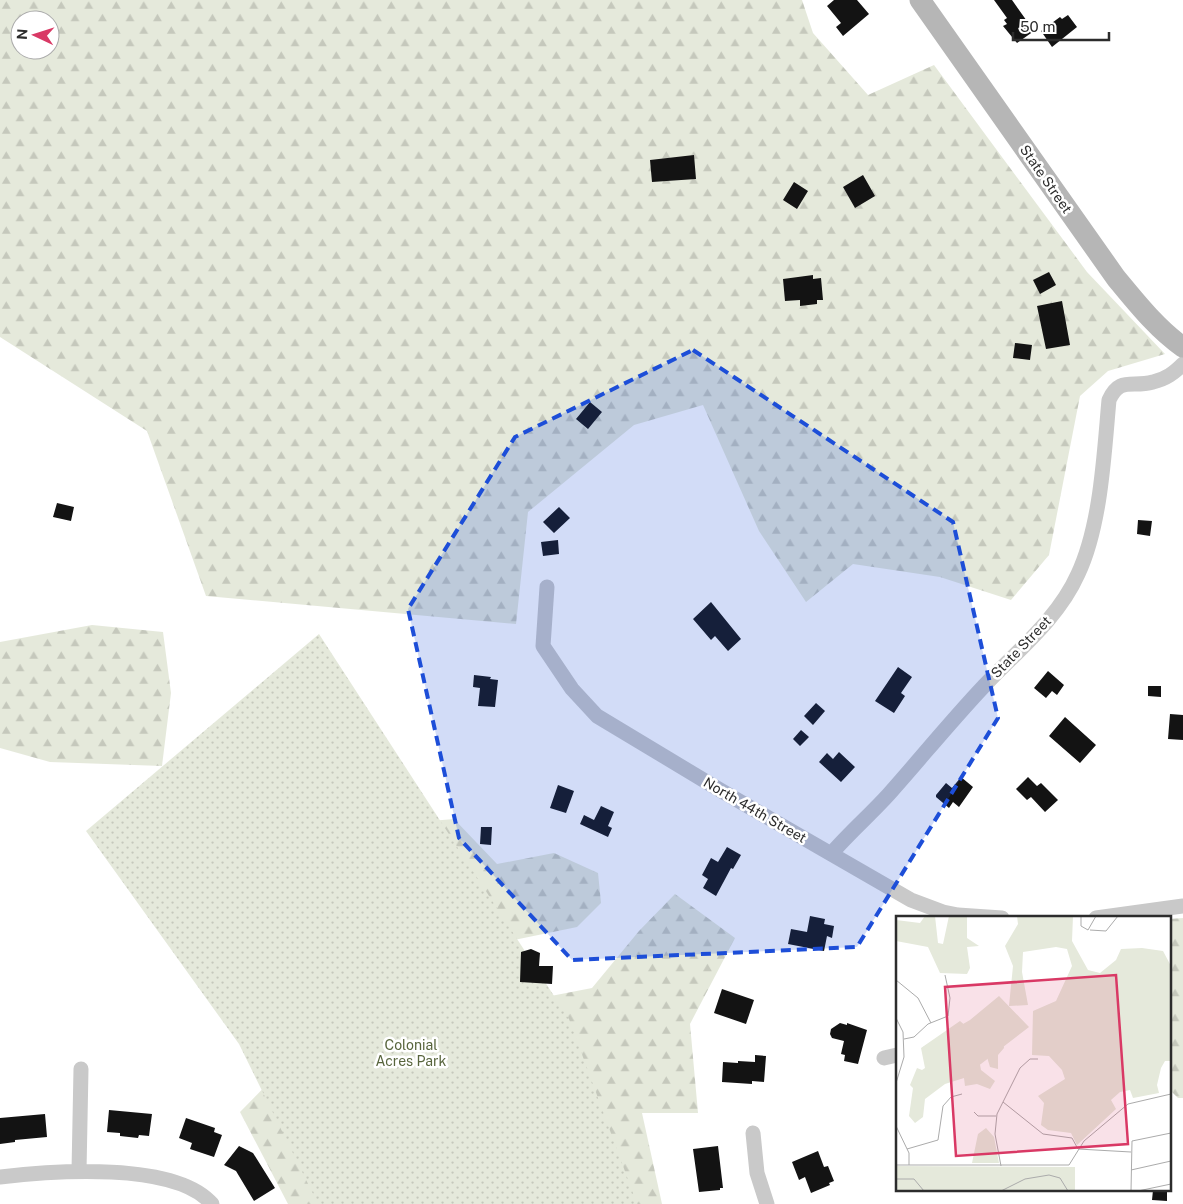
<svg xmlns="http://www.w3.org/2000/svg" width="1183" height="1204" font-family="'Public Sans',sans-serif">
  <defs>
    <pattern id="forest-firs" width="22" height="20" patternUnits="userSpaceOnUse" patternTransform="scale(1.25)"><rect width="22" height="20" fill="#e5e9db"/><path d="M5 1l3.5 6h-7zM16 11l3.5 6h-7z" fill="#c5c8bc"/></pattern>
    <pattern id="park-dots" width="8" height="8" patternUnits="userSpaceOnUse" patternTransform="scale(1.25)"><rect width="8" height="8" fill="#e5e9db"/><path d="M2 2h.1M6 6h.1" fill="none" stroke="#c5c8bc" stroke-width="1.8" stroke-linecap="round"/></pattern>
  </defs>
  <rect width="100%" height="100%" fill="#fff"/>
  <path fill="url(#forest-firs)" fill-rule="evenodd" d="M0 0H802L813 33 868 95 934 65 1087 272 1165 354 1108 371 1080 396 1049 555 1011 600 940 577 853 564 806 602 759 531 703 405 634 425 528 512 516 624 206 596 147 431 0 337ZM20 20H50V50H20Z
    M92 625 163 632 171 693 162 766 50 762 0 748V642Z
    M454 819 497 864 554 853 598 873 601 903 577 927 504 942 520 1002 592 988 639 931 675 894 735 938 690 1024 698 1113H642L662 1204H288L240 1112 287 1064 395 824Z
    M1183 918V1098H1178L1169 1089V919Z"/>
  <path fill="url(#park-dots)" d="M319 634 569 1019 637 1204H318L239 1044 86 831Z"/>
  <path fill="#131313" d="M834 0H857L869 14 843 36 836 27 841 23 827 6Z
    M994 0H1012L1034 31 1017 43 1003 26 1007 24 1004 20 1007 18Z
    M1068 15 1077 27 1052 47 1041 31 1060 17 1062 19Z
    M694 155 696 179 652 182 650 160Z
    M863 175 875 196 855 208 843 187Z
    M794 182 808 191 797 209 783 200Z
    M1049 272 1056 285 1040 294 1033 280Z
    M813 275V279L821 278 823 300H817V304L800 306V300L785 301 783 279Z
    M1062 301 1070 345 1046 349 1037 306Z
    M1015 343 1032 345 1030 360 1013 358Z
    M590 402 602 412 588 429 576 419Z
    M57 503 74 507 71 521 53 517Z
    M559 507 570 518 554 533 543 522Z
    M1138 520 1152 521 1150 536 1137 534Z
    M558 540 559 554 543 556 541 542Z
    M711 602 741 639 728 651 715 636 711 640 693 619Z
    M898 667 912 677 901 693 905 696 894 713 875 701Z
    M1048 671 1064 685 1057 695 1052 691 1046 698 1034 688Z
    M474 675 491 677 490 679 498 680 495 707 478 706 480 688 473 687Z
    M1148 686H1161V697L1148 696Z
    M816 703 825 711 813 725 804 716Z
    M1170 714 1183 715V740L1168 739Z
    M1065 717 1096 745 1080 763 1049 736Z
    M801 730 809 737 800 746 793 739Z
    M839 752 855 767 841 782 819 762 827 753 833 759Z
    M961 777 973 787 959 807 953 802 949 808 936 797V795L946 783 952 788Z
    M1028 777 1037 786 1041 783 1058 800 1045 812 1031 797 1027 800 1016 789Z
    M558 785 574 791 566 813 550 808Z
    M601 806 614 812 608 826 612 828 608 837 580 824 584 815 594 820Z
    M481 827H492L491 845 480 844Z
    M727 847 741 855 733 869 731 868 716 896 703 888 708 879 702 875 711 858 718 862Z
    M810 916 825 919 824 924 834 926 832 938 827 936 824 951 788 944 791 929 807 932Z
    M531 949 540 953 539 966H553L552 984 520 982 521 952Z
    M722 989 754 1000 746 1024 714 1013Z
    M840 1023 847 1025V1023L867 1030 858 1064 844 1061 845 1055 841 1054 844 1041 832 1038 830 1034 831 1029Z
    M755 1055 766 1056 764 1082 752 1081V1084L722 1082 723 1062 738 1063V1061L755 1062Z
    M109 1110 152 1114 149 1136 139 1135 138 1138 120 1136V1133L107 1132Z
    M45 1114 47 1137 15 1140V1142L0 1144V1118Z
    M186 1118 215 1128 214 1132 222 1135 214 1157 190 1149 192 1143 179 1138Z
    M239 1146 253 1153 275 1188 254 1201 236 1171 224 1165Z
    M718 1146 723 1188H720V1190L699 1192 693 1149Z
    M818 1151 824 1167 828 1166 834 1181 829 1183 830 1185 811 1193 805 1177 799 1180 792 1162Z
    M1153 1190H1167V1201L1152 1200Z"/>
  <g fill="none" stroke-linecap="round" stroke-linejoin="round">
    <path stroke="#c9c9c9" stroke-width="15" d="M547 587 543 646 572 689 597 716 720 790 911 900 943 912 958 915 1002 918
      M831 854C849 833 870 815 889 794 921 758 951 721 984 686 1017 651 1058 619 1078 574 1101 525 1104 454 1109 400 1120 376 1132 388 1153 382 1166 379 1174 373 1183 364
      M1096 918 1183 906
      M884 1058 897 1055
      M753 1133 757 1173 767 1204
      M79 1171 81 1069
      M0 1177C52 1171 175 1161 212 1204"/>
    <path stroke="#b6b6b6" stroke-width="21" d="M920 0 1116 278C1136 302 1157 329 1183 347"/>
  </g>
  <path fill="#1d4ed8" fill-opacity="0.2" stroke="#1d4ed8" stroke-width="4" stroke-dasharray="10 6" stroke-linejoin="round" d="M693 350 953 522 998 718 857 947 572 960 459 838 408 609 515 437Z"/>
  <g text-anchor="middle" stroke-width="5" stroke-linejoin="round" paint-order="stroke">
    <g font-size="14" fill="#2c2c2c" stroke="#fff">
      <text transform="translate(1046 179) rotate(55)" y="5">State Street</text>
      <text transform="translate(1021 647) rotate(-46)" y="5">State Street</text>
      <text transform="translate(755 810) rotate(30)" y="5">North 44th Street</text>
    </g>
    <g font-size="14" fill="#58653d" stroke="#fff">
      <text x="411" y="1050">Colonial<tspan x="411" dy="16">Acres Park</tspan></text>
    </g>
  </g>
  <g transform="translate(896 916)">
    <rect width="275" height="275" fill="#fff"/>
    <path d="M29 0H39L42 27 47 28 53 0H71V22L83 30 71 31 74 52 71 58 44 57 32 31 0 25V4L24 7ZM121 0H177L176 25 192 54 204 57 220 44 225 33 246 32 267 35 275 50V145H269L265 152 261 169 263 177 237 182 234 174 224 176 215 184 220 193 181 229 175 217 152 214 145 209 148 187 142 180 169 163 166 154 153 140 136 139 137 95 160 85 176 50 171 33 160 31 127 36 126 56 132 89 113 90 117 50 109 30 122 8ZM64 105 71 111 107 124 108 132 102 139V153L94 151 91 141 83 143 85 154 99 165 94 173 81 168 69 170 68 162 49 168 29 183 27 201 19 207 13 200 17 172 14 169 21 152 26 154 29 152 25 132ZM90 212 98 221 103 247H76L82 218Z" fill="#e5e9db"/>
    <path d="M0 250 179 251V275H0Z" fill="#e5e9db"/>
    <path d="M103 80 133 111 81 151 36 171 27 131 74 104Z" fill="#e5e9db"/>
    <path fill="none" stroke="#ababab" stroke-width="1" d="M185 0V10L192 14 200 0M194 14 210 15 222 0M0 64 22 82 35 107M0 102 7 116 8 141 0 167M8 123 18 121 32 108 52 100 54 82 49 59M107 186 147 218 176 222 182 233M78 196 82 200H100M0 210 13 237V249M11 233 42 224 47 190 55 181 66 178M182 233 235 236M0 249H173L188 225 232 188 275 178M105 250 99 218 101 198 124 152 134 143H142M235 254 275 245M0 263H18L28 275M105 275 129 263 153 259 164 262 172 275M235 275 236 225 275 217M242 275 275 268"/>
    <path fill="#d93965" fill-opacity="0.15" stroke="#d93965" stroke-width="2.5" d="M220 59 232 228 60 240 49 71Z"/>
    <rect width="275" height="275" fill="none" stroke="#2c2c2c" stroke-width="2.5"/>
  </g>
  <g transform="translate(35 35) rotate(274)"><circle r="24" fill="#ffffff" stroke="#ababab"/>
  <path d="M0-4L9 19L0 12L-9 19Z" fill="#d93965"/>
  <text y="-8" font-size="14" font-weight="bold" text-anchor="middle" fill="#2c2c2c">N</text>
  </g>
  <path d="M1013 32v8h96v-8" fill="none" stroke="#2c2c2c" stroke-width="2.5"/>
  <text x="1020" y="32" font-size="15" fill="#2c2c2c" stroke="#ffffff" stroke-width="4" paint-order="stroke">50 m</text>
</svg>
